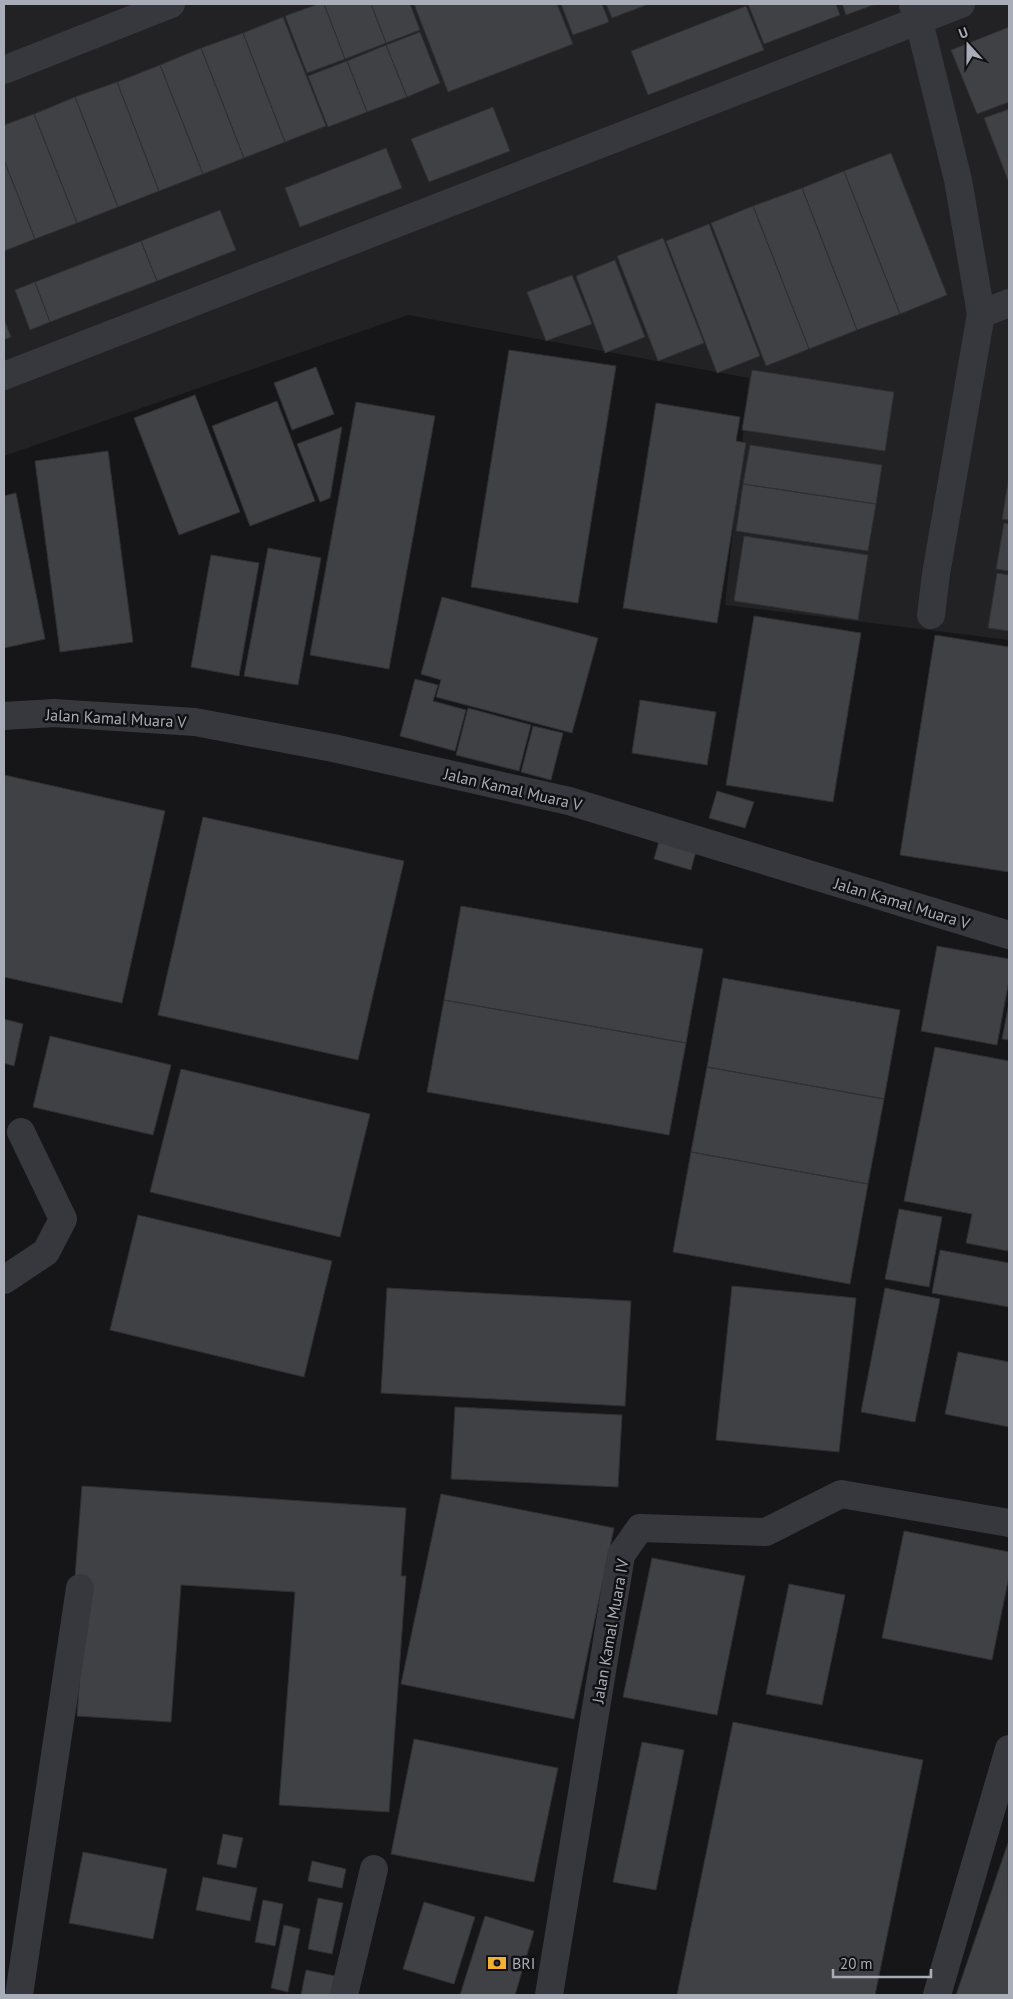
<svg xmlns="http://www.w3.org/2000/svg" width="1013" height="1999" font-family="'PT Sans',sans-serif">
  <rect width="100%" height="100%" fill="#161618"/>
  <path fill="#222225" d="M4 4H1009V640L725 605 749 378 408 315 4 456Z"/>
  <path fill="#404145" stroke="#303034" d="M318 4H324L345 59 307 73 285 16Z
    M324 4H371L386 43 345 59Z
    M371 4H410L420 30 386 43Z
    M414 4H557L573 44 448 92Z
    M561 4H602L609 22 573 35Z
    M606 4H649L612 18Z
    M748 4H836L840 15 764 44Z
    M842 4H876L846 15Z
    M746 6 764 50 648 95 631 51Z
    M283 17 326 126 285 142 243 33Z
    M1009 27V102L977 114 951 50Z
    M420 32 440 83 407 97 386 45Z
    M243 33 285 142 244 158 201 48Z
    M386 45 407 97 367 112 347 61Z
    M201 48 244 158 203 174 160 65Z
    M347 61 367 112 328 127 308 76Z
    M160 65 203 174 159 191 117 82Z
    M117 82 159 191 118 207 75 97Z
    M75 97 118 207 77 223 34 114Z
    M493 107 510 151 429 182 411 139Z
    M1009 109V183L984 118Z
    M34 114 77 223 35 239 4 160V125Z
    M386 148 402 188 300 227 285 188Z
    M891 153 947 295 900 314 844 171Z
    M4 160 35 239 4 251Z
    M844 171 900 314 857 330 802 188Z
    M802 188 857 330 809 349 753 206Z
    M753 206 809 349 766 366 711 223Z
    M220 210 236 250 157 281 141 241Z
    M709 224 760 356 717 373 666 241Z
    M663 238 704 343 658 361 617 256Z
    M141 241 157 281 50 322 35 282Z
    M615 260 645 337 605 353 576 276Z
    M572 275 592 324 546 341 527 292Z
    M35 282 50 322 30 330 15 290Z
    M4 319 11 337 4 340Z
    M509 350 616 366 578 603 471 587Z
    M316 367 334 414 292 430 274 383Z
    M752 370 894 392 885 451 742 430Z
    M195 395 240 512 179 535 134 418Z
    M277 401 315 501 250 526 212 426Z
    M356 402 435 416 389 669 310 655Z
    M656 403 740 417 736 441 746 443 717 623 623 608Z
    M342 427 330 498 320 502 297 444Z
    M750 445 882 465 876 504 743 484Z
    M108 451 133 642 60 652 35 461Z
    M1009 476V520L1002 519Z
    M743 484 876 504 868 551 736 531Z
    M16 493 45 639 4 648V496Z
    M1004 523 1009 524V571L996 569Z
    M744 536 868 555 858 620 734 601Z
    M268 548 321 558 298 685 244 676Z
    M211 555 259 563 239 676 191 667Z
    M997 573 1009 575V631L988 628Z
    M442 597 598 638 572 733 436 697 441 680 421 674Z
    M754 616 861 633 833 802 726 785Z
    M935 635 1009 647V872L900 855Z
    M415 679 438 685 433 701 466 710 455 751 400 736Z
    M640 700 716 712 707 765 632 753Z
    M468 708 531 725 519 771 456 755Z
    M533 726 563 733 551 780 521 772Z
    M4 775 165 811 122 1003 4 977Z
    M717 791 754 802 745 828 709 818Z
    M203 817 404 861 358 1060 158 1015Z
    M659 841 696 851 691 870 654 859Z
    M461 906 703 949 686 1043 444 1000Z
    M937 946 1009 959V980L997 1045 921 1031Z
    M723 978 900 1010 884 1099 707 1067Z
    M444 1000 686 1043 669 1135 427 1092Z
    M1009 1003V1040L1002 1039Z
    M4 1019 23 1024 14 1066 4 1063Z
    M50 1036 171 1065 153 1135 33 1107Z
    M935 1047 1009 1061V1242L1008 1251 966 1243 972 1214 904 1201Z
    M707 1067 884 1099 868 1184 691 1152Z
    M181 1069 370 1114 340 1237 150 1192Z
    M691 1152 868 1184 850 1284 673 1252Z
    M899 1209 942 1217 929 1287 885 1279Z
    M138 1215 332 1261 304 1377 110 1330Z
    M940 1250 1009 1263V1307L932 1293Z
    M732 1286 856 1298 839 1452 716 1440Z
    M387 1288 631 1301 625 1406 381 1393Z
    M885 1288 940 1299 915 1422 861 1412Z
    M958 1352 1009 1362V1427L945 1414Z
    M455 1407 622 1415 618 1487 451 1479Z
    M82 1486 406 1508 401 1576H406L389 1812 279 1805 295 1592 181 1585 171 1722 77 1716 87 1578 75 1577Z
    M441 1494 614 1528 574 1719 401 1684Z
    M904 1531 1009 1552V1576L992 1660 882 1638Z
    M652 1558 745 1576 717 1715 623 1697Z
    M789 1584 845 1595 822 1705 766 1694Z
    M733 1722 923 1760 875 1995H677Z
    M414 1739 558 1768 534 1882 391 1854Z
    M642 1742 684 1750 656 1890 613 1882Z
    M223 1834 243 1838 236 1868 217 1864Z
    M1008 1843 1009 1995H956Z
    M83 1852 167 1869 153 1939 69 1923Z
    M312 1861 346 1869 342 1888 308 1881Z
    M203 1877 257 1888 250 1921 196 1910Z
    M318 1898 343 1903 332 1954 308 1949Z
    M263 1900 283 1904 275 1946 255 1942Z
    M424 1902 475 1917 454 1984 403 1969Z
    M485 1916 534 1931 515 1995H460Z
    M284 1925 300 1929 288 1992 271 1988Z
    M306 1970 335 1976 331 1995H301Z"/>
  <g fill="none" stroke-linecap="round" stroke-linejoin="round">
    <path stroke="#37383d" stroke-width="28" d="M913 5 919 21 958 180 981 314 936 574 931 615
      M4 70 171 4
      M981 314 1009 303
      M4 376 961 4
      M4 716 54 713 195 722 333 748 569 801 1009 935
      M4 1280 46 1252 63 1219 21 1132
      M19 1995 80 1588
      M344 1995 374 1869
      M549 1995 621 1555 640 1528 766 1532 841 1494 1009 1523
      M937 1995 1009 1749"/>
  </g>
  <defs>
    <g id="bank-bare" transform="scale(1.5)"><path d="M-6-4H6V4H-6ZM0-2.3a2.3 2.3 0 1 0 0 4.6a2.3 2.3 0 1 0 0-4.6Z" fill="#f2b134" stroke="#111113" stroke-width="2.5" paint-order="stroke"/></g>
  </defs>
  <g fill-rule="evenodd">
    <use href="#bank-bare" x="497" y="1963"/>
  </g>
  <g text-anchor="middle" stroke-width="5" stroke-linejoin="round" paint-order="stroke">
    <g font-size="16" fill="#a8adb8" stroke="#111113">
      <text transform="translate(116 718) rotate(3)" y="6">Jalan Kamal Muara V</text>
      <text transform="translate(513 789) rotate(13)" y="6">Jalan Kamal Muara V</text>
      <text transform="translate(902 903) rotate(17)" y="6">Jalan Kamal Muara V</text>
      <text transform="translate(610 1631) rotate(-80)" y="6">Jalan Kamal Muara IV</text>
    </g>
    <g font-size="16" fill="#a8adb8" stroke="#111113" text-anchor="start">
      <text x="512" y="1969">BRI</text>
    </g>
  </g>
  <rect width="1013" height="1999" fill="none" stroke="#a8adb8" stroke-width="10"/>
  <g transform="translate(968 45) rotate(339)" stroke="#111113" stroke-width="4" paint-order="stroke">
  <path d="M0-4L9 19L0 12L-9 19Z" fill="#a8adb8"/>
  <text y="-8" font-size="14" font-weight="bold" text-anchor="middle" fill="#a8adb8">U</text>
  </g>
  <path d="M833 1969v8h98v-8" fill="none" stroke="#a8adb8" stroke-width="2.5"/>
  <text x="840" y="1969" font-size="15" fill="#a8adb8" stroke="#111113" stroke-width="4" paint-order="stroke">20 m</text>
</svg>
